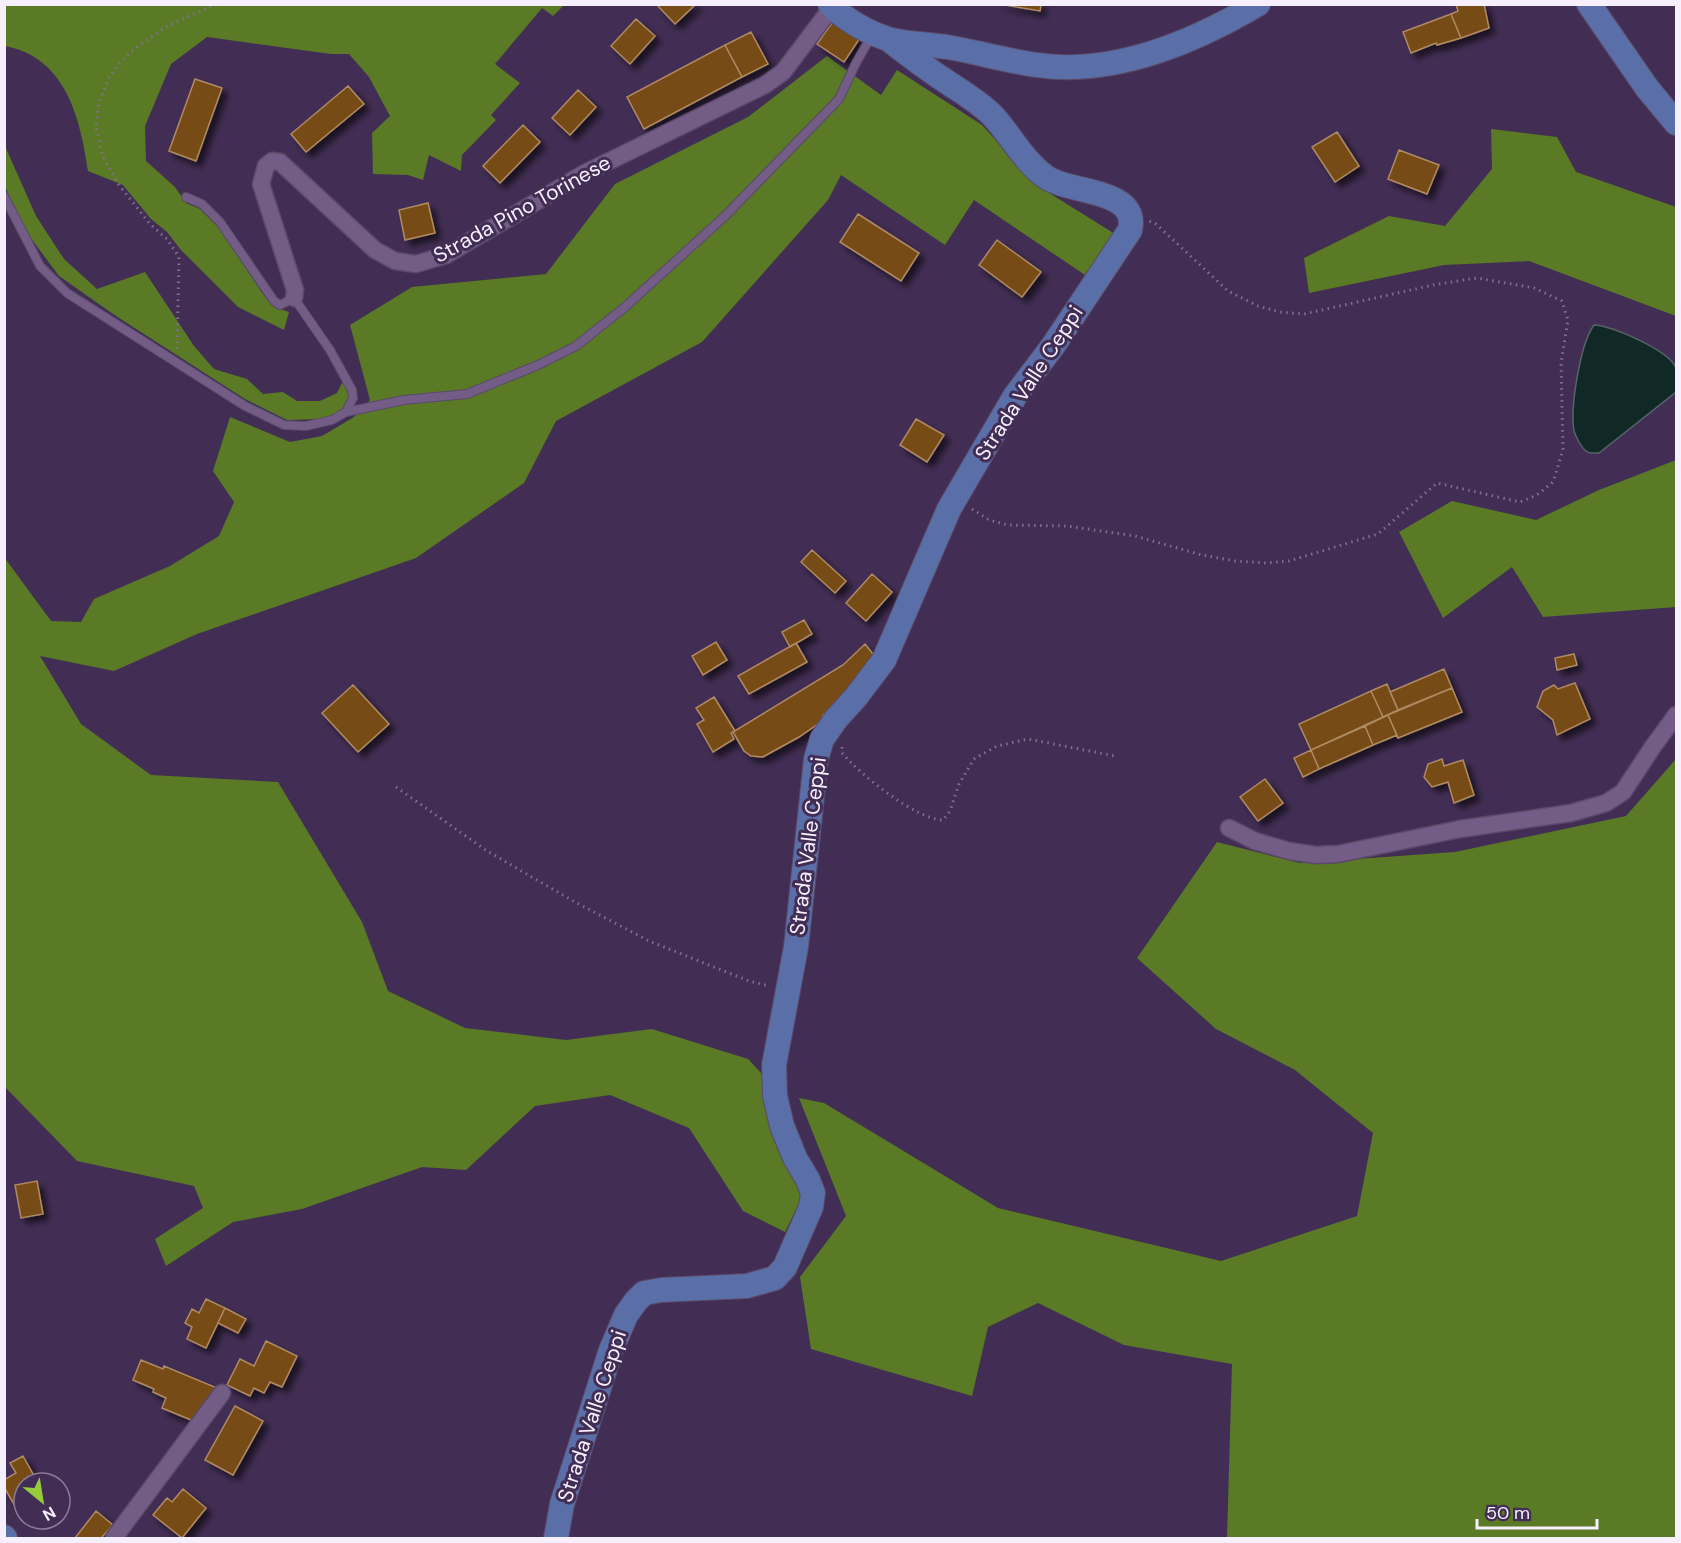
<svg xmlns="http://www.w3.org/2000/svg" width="1681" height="1543" font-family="'DM Sans',sans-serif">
  <defs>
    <filter id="shadow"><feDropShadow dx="5.5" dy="5.5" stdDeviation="3" flood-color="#0009"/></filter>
  </defs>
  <rect width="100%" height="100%" fill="#422e54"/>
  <path fill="#5a7a25" d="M4 5H564L553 16 542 8 495 64 520 83 491 115 496 120 462 155 461 171 429 155 423 180 408 175 373 174 372 133 390 116 369 77 349 54H331L207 37 171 64 145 126 146 161 175 187 186 203 200 209 218 227 263 294 274 307 289 312 284 330 238 307 181 250 167 232 151 219 123 185 88 171C80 117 66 58 5 46Z
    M827 56 881 95 897 70 982 125 1038 186 1115 234 1085 275 974 200 945 245 841 175 828 200 702 342 556 421 524 483 416 558 197 634 114 671 40 656 81 724 151 775 278 782 362 922 388 991 465 1028 566 1040 652 1029 748 1059 762 1074 781 1143 805 1191 785 1232 743 1211 689 1128 610 1095 535 1106 466 1170 422 1167 302 1209 233 1222 166 1266 155 1239 203 1208 194 1186 77 1161 5 1087 4 557 51 621 81 622 94 599 170 566 219 536 234 502 213 471 230 417 290 442 322 436 354 417 370 400 350 325 412 287 546 274 615 184 748 117Z
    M1491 129 1557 137 1576 172 1676 207V316L1529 261 1444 265 1309 293 1304 258 1389 216 1445 226 1492 169Z
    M5 146 36 216 64 259 97 289 145 272 194 346 214 369 247 379 263 394 283 392 297 401H320L337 393 343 381 350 394 342 411 321 419 287 420 245 399 116 316 59 276 27 233 5 187Z
    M1676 460V607L1543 617 1512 567 1443 618 1399 532 1452 501 1536 520 1599 490Z
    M1676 759V1538H1227L1232 1364 1124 1345 1038 1303 988 1327 972 1396 811 1349 800 1277 846 1216 799 1098 824 1103 998 1208 1221 1261 1357 1216 1373 1133 1295 1070 1216 1029 1137 958 1217 842 1300 863 1455 852 1626 816Z"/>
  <path fill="#112926" stroke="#566466" stroke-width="1.5" d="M1594 325C1611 325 1670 351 1676 368 1678 375 1677 385 1676 392L1599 453C1595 453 1590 454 1586 451 1581 447 1576 437 1574 431 1570 408 1580 344 1594 325Z"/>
  <path fill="#764b14" stroke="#af8a63" stroke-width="1.5" filter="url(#shadow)" d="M660 4H696L675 24 658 6Z
    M999 4H1041L1040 11Z
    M1456 4H1484L1489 28 1461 38 1451 14 1458 11Z
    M1451 14 1461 38 1437 45 1436 43 1411 53 1403 32Z
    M636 19 655 36 630 64 611 46Z
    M834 20 860 38 844 62 817 44Z
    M751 32 768 64 742 77 725 45Z
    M725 45 742 77 644 129 627 97Z
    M195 79 222 88 196 161 169 151Z
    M348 86 364 104 306 152 291 134Z
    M578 90 596 107 570 135 552 118Z
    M523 125 540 142 500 183 483 166Z
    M1337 132 1359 166 1335 182 1312 147Z
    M1399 150 1439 165 1427 194 1388 179Z
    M428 203 435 233 405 240 399 210Z
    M858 214 919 253 901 281 840 242Z
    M997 240 1041 272 1022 297 979 265Z
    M916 419 944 435 927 462 900 445Z
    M812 550 846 581 835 593 801 562Z
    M872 574 892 592 866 621 846 603Z
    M804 620 812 634 790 647 782 632Z
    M716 642 727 660 703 675 692 656Z
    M796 643 807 662 749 694 738 676Z
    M865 644 877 659 853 695 823 715 825 719 799 737 770 753 763 757 751 756 744 751 733 732 843 665Z
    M1574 654 1577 665 1557 670 1555 658Z
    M1444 669 1452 688 1398 710 1390 692Z
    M1575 683 1590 719 1557 735 1553 720 1537 707 1543 691 1554 685 1558 689Z
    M1387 684 1398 710 1383 717 1371 691Z
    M353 685 389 724 358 752 322 713Z
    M1452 688 1462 712 1398 738 1388 715Z
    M1371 691 1383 717 1311 750 1299 724Z
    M714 697 735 731 731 733 734 739 713 752 697 724 704 720 696 708Z
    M1388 715 1397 735 1373 745 1365 726Z
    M1365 726 1373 745 1319 769 1311 750Z
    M1311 750 1319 769 1303 777 1294 758Z
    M1442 759 1444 766 1463 760 1474 795 1454 803 1448 782 1432 787 1424 777 1428 764Z
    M1265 779 1283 803 1258 821 1240 797Z
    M37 1181 43 1214 21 1218 15 1185Z
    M206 1299 225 1308 206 1348 187 1339 192 1327 185 1323 192 1309 199 1313Z
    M225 1308 246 1319 238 1333 218 1323Z
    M266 1341 297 1356 282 1387 270 1382 264 1393 254 1388 250 1396 227 1385 240 1359 254 1366Z
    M141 1360 163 1369 164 1366 217 1388 196 1422 162 1408 166 1398 153 1392 154 1389 133 1380Z
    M235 1406 263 1421 233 1475 205 1460Z
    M23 1456 38 1483H24V1501L15 1506 4 1487V1480L16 1473 10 1463Z
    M183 1489 206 1508 182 1538 153 1515 167 1498 172 1502Z
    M96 1511 113 1525 102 1537 104 1538H75Z"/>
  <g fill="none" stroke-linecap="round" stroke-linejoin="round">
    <g stroke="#5a4968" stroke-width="10">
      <path id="lane" d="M4 196 40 266 67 293 245 406 284 425 306 426 332 420 346 412 353 398 352 390 330 350 294 298 280 305 274 301 220 222 202 204 186 197
        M346 412 404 400 467 394 538 365 576 346 625 307 725 216 839 99 856 63 872 35"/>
    </g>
    <g stroke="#5a4968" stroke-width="19">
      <path id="street" d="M294 298 295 290 261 184 266 166 272 161 280 162 375 250 395 261 416 264 446 255 585 173 765 85 783 72 832 7
        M1229 828 1255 841 1289 851 1316 855 1338 854 1460 829 1571 813 1606 803 1623 792 1652 748 1676 715
        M114 1538 222 1393"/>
    </g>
    <g stroke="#5a4968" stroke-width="26">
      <path id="secondary" d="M830 4C843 19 869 33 888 39 907 44 928 44 947 47 977 52 1007 61 1037 65 1113 76 1194 42 1258 4
        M1589 4 1647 88 1676 123
        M4 1537 5 1538
        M556 1538 562 1504 611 1350 626 1315 636 1301 644 1293 661 1290 747 1286 775 1278 785 1267 811 1207 813 1193 808 1180 795 1158 782 1126 775 1096 774 1065 796 947 816 759 822 739 836 719 856 697 884 660 949 509 1015 396 1053 346 1130 230C1139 188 1070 194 1046 177 1023 161 1011 135 992 115 978 101 960 91 944 80 924 67 906 53 888 39"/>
    </g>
    <path stroke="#81718f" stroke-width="3" stroke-dasharray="1.5 4.5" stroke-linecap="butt" d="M177 349 179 257 167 239 150 224 119 185 103 157 96 127 99 102 110 75 130 52 166 27 215 4
      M972 509 989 520 1008 525 1067 526 1135 536 1202 555 1235 561 1266 563 1289 561 1378 534 1437 483 1520 502 1537 495 1553 482 1563 450 1561 363 1568 320 1562 301 1534 288 1477 278 1433 285 1304 314 1280 312 1258 306 1228 291 1156 224 1149 221
      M842 747V753C861 775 915 819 943 820L950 811 959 784 974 759 997 746 1028 739 1115 756
      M396 787 487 851 575 902 649 941 749 981 769 986"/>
    <use href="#lane" stroke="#735d87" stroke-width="8"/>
    <use href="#street" stroke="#735d87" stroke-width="16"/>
    <use href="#secondary" stroke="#5a6fa7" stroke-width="24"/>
  </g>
  <g text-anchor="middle" stroke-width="6" stroke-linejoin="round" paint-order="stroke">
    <g font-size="21" fill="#f6effd" stroke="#422e54">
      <text transform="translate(522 209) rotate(-29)" y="7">Strada Pino Torinese</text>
      <text transform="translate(1029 383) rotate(-57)" y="7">Strada Valle Ceppi</text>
      <text transform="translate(808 846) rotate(-83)" y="7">Strada Valle Ceppi</text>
      <text transform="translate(592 1416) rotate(-72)" y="7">Strada Valle Ceppi</text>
    </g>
  </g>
  <rect width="1681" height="1543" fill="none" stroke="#f6effd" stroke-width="12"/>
  <g transform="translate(42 1501) rotate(150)"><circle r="28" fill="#422e54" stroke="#8a7b98" stroke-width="1.5"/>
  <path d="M0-4.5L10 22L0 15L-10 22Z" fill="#96cc39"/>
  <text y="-9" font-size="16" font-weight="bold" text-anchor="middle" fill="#f6effd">N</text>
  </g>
  <path d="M1477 1519v9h120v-9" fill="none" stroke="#f6effd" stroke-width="3"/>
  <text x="1486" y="1519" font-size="18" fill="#f6effd" stroke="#422e54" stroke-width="4.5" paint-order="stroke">50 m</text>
</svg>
